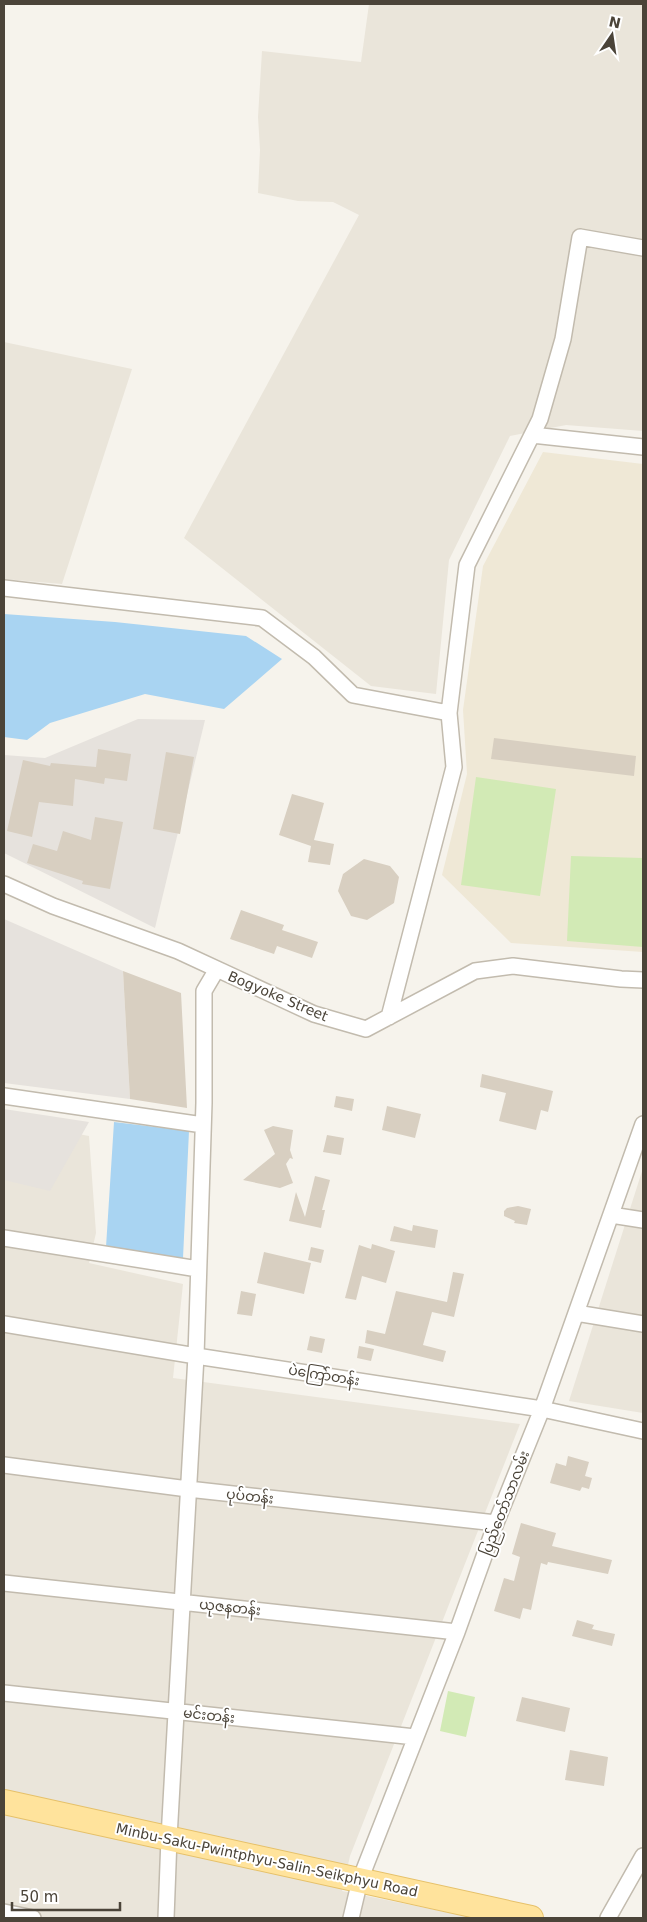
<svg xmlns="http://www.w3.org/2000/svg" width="647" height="1922" font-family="'DejaVu Sans','Noto Sans Myanmar',sans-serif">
  <rect width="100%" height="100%" fill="#f6f3ec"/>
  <path fill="#eae5da" d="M369 4H643V431L566 425 510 436 449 560 436 694 371 686 184 538 359 215 333 202 298 201 258 193 260 150 258 117 262 51 361 62Z
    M4 342 132 369 62 584 4 579Z
    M4 1120 89 1136 96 1233 89 1263 183 1284 173 1378 520 1424 350 1856 342 1891 475 1918H4Z
    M643 1168V1413L569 1401Z"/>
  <path fill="#e6e2dd" d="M138 719 205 720 155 928 4 853V755L45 758Z
    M4 919 123 971 130 1099 4 1083Z
    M4 1109 89 1122 50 1191 4 1180Z"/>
  <path fill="#efe8d6" d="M543 452 643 464V952L511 943 442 875 467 774 463 710 483 566Z"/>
  <path fill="#d2eab5" d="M476 777 556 789 540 896 461 885Z
    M571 856 643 858V947L567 941Z
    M448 1691 475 1697 466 1737 440 1731Z"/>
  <path fill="#a9d4f2" d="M4 614 115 622 246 636 282 659 224 709 145 694 50 723 27 740 4 737Z
    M114 1122 189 1131 183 1258 106 1247Z"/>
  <path fill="#d8cfc1" d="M494 738 636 756 634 776 491 759Z
    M98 749 131 754 127 781 105 778 104 784 75 779 73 806 39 802 32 837 7 831 23 760 50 766 51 763 96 767Z
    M166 752 194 757 180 834 153 829Z
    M292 794 324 803 314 840 334 844 330 865 308 862 311 846 279 835Z
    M95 817 123 822 110 889 82 884 83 881 27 863 33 844 57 851 63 831 91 840Z
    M364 859 390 866 399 877 394 903 367 920 351 916 338 891 343 874Z
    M241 910 284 925 282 930 318 942 312 958 277 946 274 954 230 939Z
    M123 971 181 993 187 1108 130 1099Z
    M482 1074 553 1091 548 1112 541 1110 536 1130 499 1121 506 1093 480 1087Z
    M336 1096 354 1099 352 1111 334 1107Z
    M387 1106 421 1114 415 1138 382 1130Z
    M273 1126 293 1130 290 1150 293 1159 290 1158 286 1164 293 1183 280 1188 243 1180 275 1154 264 1130Z
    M327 1135 344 1138 341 1155 323 1152Z
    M315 1176 330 1180 322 1210H325L321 1228 289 1221 296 1192 305 1217Z
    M518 1206 531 1209 527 1225 514 1223 515 1221 504 1216V1211L507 1208Z
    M413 1225 438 1230 435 1248 390 1241 394 1226 412 1231Z
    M372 1244 395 1251 386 1283 362 1276 356 1300 345 1298 359 1245 371 1249Z
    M311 1247 324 1250 321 1263 308 1260Z
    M264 1252 311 1263 304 1294 257 1283Z
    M453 1272 464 1274 454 1317 432 1312 423 1345 446 1351 443 1362 365 1343 367 1330 385 1334 396 1291 447 1302Z
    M241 1291 256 1294 252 1316 237 1314Z
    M310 1336 325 1339 322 1353 307 1350Z
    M359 1346 374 1349 371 1361 357 1358Z
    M568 1456 589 1462 585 1476 592 1478 589 1489 582 1487 580 1491 550 1483 556 1463 566 1466Z
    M521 1523 556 1533 552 1546 612 1560 608 1574 548 1562 547 1565 541 1563 531 1610 523 1608 520 1619 494 1611 504 1578 514 1581 520 1557 512 1554Z
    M577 1620 594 1625 592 1629 615 1634 612 1646 572 1636Z
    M522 1697 570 1708 565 1732 516 1721Z
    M570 1750 608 1757 604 1786 565 1780Z"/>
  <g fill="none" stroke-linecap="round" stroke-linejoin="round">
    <g stroke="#c2bbae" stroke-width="18">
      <path id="street" d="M532 435 643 447
        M4 588 262 618 314 657 353 695 449 713
        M4 884 53 906 178 951 314 1014 366 1029 475 971 513 966 621 979 643 980
        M389 1017 454 767 449 713 467 565 540 419 563 339 580 237 643 248
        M4 1096 203 1125
        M611 1215 643 1220
        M4 1238 198 1269
        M576 1313 643 1324
        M4 1324 196 1356 542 1409 643 1431
        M4 1465 188 1489 496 1523
        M4 1583 457 1632
        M4 1693 415 1737
        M4 1912 33 1918
        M166 1918 169 1838 196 1356 204 1103V991L217 969
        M351 1918 360 1880 457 1632 496 1523 542 1409 643 1124
        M608 1918 643 1856"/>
    </g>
    <g stroke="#e6c16a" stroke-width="26">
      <path id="primary" d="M4 1802 531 1918"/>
    </g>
    <use href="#street" stroke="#fff" stroke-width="15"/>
    <use href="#primary" stroke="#ffe39c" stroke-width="24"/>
  </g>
  <g text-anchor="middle" stroke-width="4" stroke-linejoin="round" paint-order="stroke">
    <g font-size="14" fill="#4b4439" stroke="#fff">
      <text transform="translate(278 996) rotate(23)" y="5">Bogyoke Street</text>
      <text transform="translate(324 1375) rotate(9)" y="5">ပဲကြော်တန်း</text>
      <text transform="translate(250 1496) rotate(6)" y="5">ပုပ်တန်း</text>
      <text transform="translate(505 1503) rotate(-69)" y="5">ပြည်တော်သာလမ်း</text>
      <text transform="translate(230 1607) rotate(6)" y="5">ယုဇနတန်း</text>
      <text transform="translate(209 1715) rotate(6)" y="5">မင်းတန်း</text>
      <text transform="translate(267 1860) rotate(12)" y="5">Minbu-Saku-Pwintphyu-Salin-Seikphyu Road</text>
    </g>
  </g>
  <rect width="647" height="1922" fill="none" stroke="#4b4439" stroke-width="10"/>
  <g transform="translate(612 35) rotate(13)" stroke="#ffffff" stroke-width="4" paint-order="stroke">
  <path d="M0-4L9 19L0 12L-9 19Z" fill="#4b4439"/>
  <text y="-8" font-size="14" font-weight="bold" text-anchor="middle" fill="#4b4439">N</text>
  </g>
  <path d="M12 1902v8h108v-8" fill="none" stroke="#4b4439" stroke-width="2.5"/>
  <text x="20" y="1902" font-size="15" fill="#4b4439" stroke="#ffffff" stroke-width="4" paint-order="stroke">50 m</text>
</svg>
